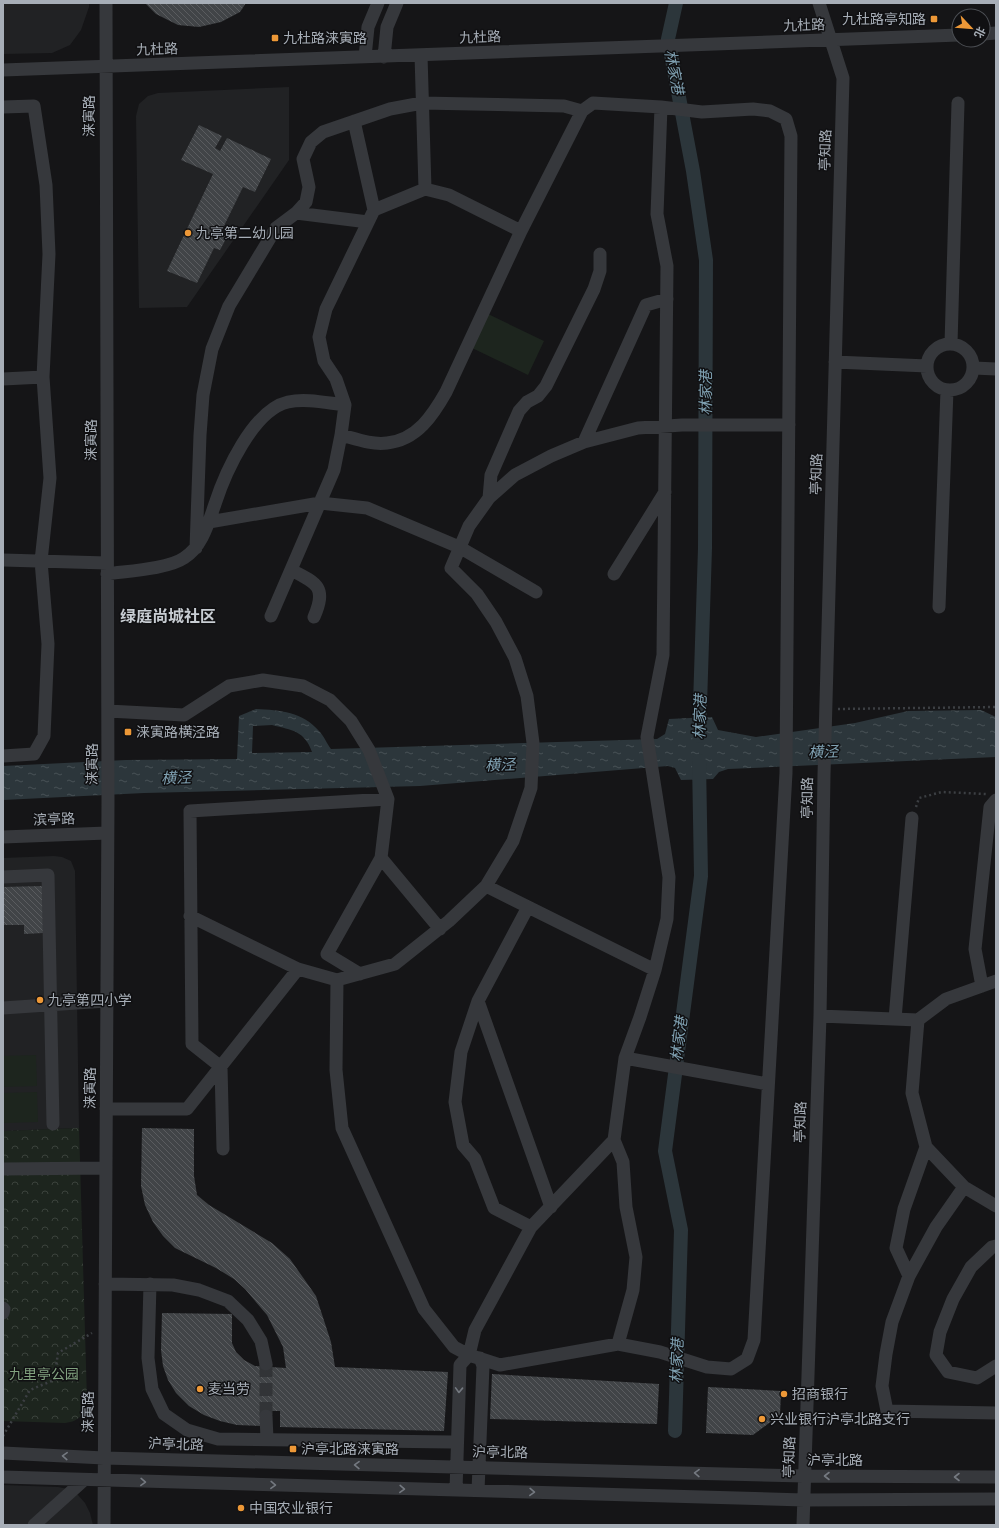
<svg xmlns="http://www.w3.org/2000/svg" width="999" height="1528" font-family="Jost,'Noto Sans SC',sans-serif">
  <defs>
    <pattern id="forest-crowns" width="20" height="18" patternUnits="userSpaceOnUse"><rect width="20" height="18" fill="#1d251e"/><path d="M2 6a3 3 0 1 1 6 0M12 15a3 3 0 1 1 6 0" fill="none" stroke="#3b423c"/></pattern>
    <pattern id="water-ripples" width="26" height="14" patternUnits="userSpaceOnUse"><rect width="26" height="14" fill="#2c363b"/><path d="M2 4q2-2 4 0t4 0M15 11q2-2 4 0t4 0" fill="none" stroke="#485155"/></pattern>
    <pattern id="building-back-hatch" width="6" height="6" patternUnits="userSpaceOnUse"><rect width="6" height="6" fill="#414447"/><path d="M-1 5l2 2M0 0l6 6M5-1l2 2" fill="none" stroke="#5a5c5f"/></pattern>
  </defs>
  <rect width="100%" height="100%" fill="#151517"/>
  <path fill="#212224" d="M3 3H89V7L81 30 70 45 52 53 3 54Z
    M289 87V160L187 307 139 308 136 116 139 104 148 96 158 93Z
    M54 856 62 857 71 861 75 871 79 1128 3 1131V858Z
    M3 1485 58 1487 68 1489 78 1495 85 1503 90 1513 93 1525H3Z"/>
  <path fill="#1d251e" d="M488 314 544 341 528 375 472 348Z
    M36 1055 37 1086 3 1087V1056Z
    M37 1092 38 1122 3 1123V1093Z"/>
  <path fill="url(#forest-crowns)" d="M79 1128 87 1401C83 1415 80 1421 65 1423L3 1421V1131Z"/>
  <path fill="url(#water-ripples)" fill-rule="evenodd" d="M256 709C280 710 303 712 319 731 324 736 327 744 331 749L657 739 665 734 669 719 712 717 718 730 756 737 855 723 908 711 981 710 996 717V757L728 769 719 772 713 779 681 780 675 768 668 766 420 786 144 793 3 800V766L126 760 237 759 239 716ZM272 725C292 730 305 731 312 752L252 753 253 726Z"/>
  <g fill="none" stroke-linecap="round" stroke-linejoin="round">
    <path stroke="#2c363b" stroke-width="14" d="M676 3 668 39 693 171 706 260 705 548 699 736
      M675 1431 681 1230 665 1151 701 876 699 761"/>
  </g>
  <path fill="url(#building-back-hatch)" d="M145 3H246L240 12 221 22 199 27 178 25 156 14Z
    M199 125 222 136 215 148 220 151 227 138 271 159 255 192 243 187 220 234 227 237 220 250 214 248 197 283 167 271 213 174 181 160Z
    M43 886V933L24 934V925H3V887Z
    M142 1128 194 1129V1176L197 1195 209 1205 272 1243 290 1259 316 1296 331 1342 335 1367 448 1372 444 1431 280 1427V1411H264V1426L237 1425 220 1421 204 1415 189 1406 176 1393 168 1380 163 1366 161 1350 162 1313 232 1314V1343L236 1352 244 1360 255 1366 286 1368 283 1347 267 1315 245 1289 234 1279 216 1268 175 1248 163 1236 153 1222 145 1205 141 1186Z
    M492 1374 659 1384 657 1424 490 1419Z
    M708 1387 781 1391 780 1415 753 1435 706 1433Z"/>
  <g fill="none" stroke-linecap="round" stroke-linejoin="round">
    <path stroke="#323437" stroke-width="13" stroke-dasharray="13 6" stroke-linecap="butt" d="M266 1364V1416"/>
    <path stroke="#3c3f43" stroke-width="2.5" stroke-dasharray="2 3" stroke-linecap="butt" d="M838 709 996 707
      M916 807 919 798 942 792 986 794
      M3 1436 30 1390 54 1380 58 1353 92 1333"/>
    <path stroke="#36383c" stroke-width="13" d="M983 34 996 33
      M421 55 425 189
      M365 57 368 27 378 3
      M384 57 387 27 397 3
      M3 70 959 35
      M3 107 34 106 46 185 49 254 43 377 50 478 41 561 48 644 44 736 34 754 3 756
      M354 121 374 210
      M296 213 368 222
      M927 367a23 23 0 1 1 46 0a23 23 0 1 1-46 0Z
      M951 344 958 103
      M835 362 927 366
      M974 368 996 369
      M3 379 43 377
      M341 435C356 439 372 445 387 443 417 440 433 415 446 392L521 231 582 111
      M584 442 646 305 667 299
      M489 498 491 475 519 411 527 402 538 396 546 386 594 289 600 271V254
      M209 522 320 503 367 508 459 547 536 592
      M196 548 200 435 203 395 212 349 229 306 276 228 296 213 306 202 309 187 303 159 311 142 323 132 390 109 422 103 564 106 582 111 593 103 661 107 702 112 753 109 770 111 786 119 791 136 786 773 754 1340 747 1359 731 1369 707 1367 660 1352 618 1344 500 1365 469 1355 454 1347 424 1309 342 1128 336 1070 337 980
      M3 560 107 563
      M291 570C317 583 327 587 314 617
      M107 574C127 571 168 569 184 558 202 547 208 524 215 504 225 473 253 410 288 402 306 398 327 403 345 405
      M614 574 665 492
      M939 607 947 390
      M271 616 334 470 341 435 345 405 336 379 324 361 319 337 326 309 374 210 425 189 449 195 521 231
      M108 711 184 715 229 686 263 680 303 686 330 700 351 721 369 750 388 799 381 858 327 954 360 974
      M3 837 107 833
      M381 858 440 929
      M3 877 48 875 53 1124
      M486 886 655 970
      M528 907 478 1001 461 1052 455 1102 463 1145 475 1159 494 1208 531 1227
      M190 916 298 969 337 980 395 964 449 921 486 886 513 841 531 788 533 743 527 696 515 658 496 622 477 594 451 568 469 526 489 498 515 475 551 456 584 442 638 428 682 425H789
      M982 986 975 949 990 807 996 800
      M478 1001 551 1207
      M3 1008 106 1001
      M820 1016 918 1020 912 1093 926 1147 964 1187 996 1206
      M895 1019 912 818
      M918 1020 946 999 996 981
      M625 1058 768 1084
      M106 1109H187L298 969
      M223 1149 221 1067 192 1044 190 811 388 799
      M3 1169 105 1168
      M964 1187 936 1227 909 1276 892 1322 886 1354 882 1386 887 1411 996 1413
      M996 1246 992 1247 971 1267 953 1299 940 1332 936 1355 948 1372 977 1378 996 1366
      M909 1276 896 1248 904 1209 926 1147
      M105 1284 173 1285 199 1290 228 1301 248 1320 261 1341 266 1364
      M150 1284 148 1358 152 1389 164 1414 187 1430 218 1439 452 1442
      M3 1308 4 1309 3 1313
      M618 1344 633 1290 636 1257 626 1207 623 1162 614 1140 625 1058 640 1017 655 970 667 919 669 877 647 737 663 655 667 266 657 214 661 107
      M266 1416 267 1439
      M3 1453 104 1458 804 1476 996 1477
      M3 1477 804 1500 996 1499
      M456 1490 460 1365 469 1355 475 1330 531 1227 614 1140
      M478 1491 483 1366 480 1358
      M34 1525 84 1480
      M104 1525 108 801 106 3
      M803 1525 820 1016 824 775 843 78 819 3"/>
  </g>
  <defs><path id="oneway-chevron" d="M-2-3.5L2.5 0L-2 3.5" fill="none" stroke-width="1.6" stroke-linecap="round" stroke-linejoin="round"/></defs>
  <g stroke="#747980">
    <use href="#oneway-chevron" transform="translate(459 1390) rotate(92)"/>
    <use href="#oneway-chevron" transform="translate(65 1456) rotate(-177)"/>
    <use href="#oneway-chevron" transform="translate(357 1465) rotate(-179)"/>
    <use href="#oneway-chevron" transform="translate(697 1473) rotate(-179)"/>
    <use href="#oneway-chevron" transform="translate(827 1476) rotate(-180)"/>
    <use href="#oneway-chevron" transform="translate(957 1477) rotate(-180)"/>
    <use href="#oneway-chevron" transform="translate(143 1482) rotate(2)"/>
    <use href="#oneway-chevron" transform="translate(273 1485) rotate(2)"/>
    <use href="#oneway-chevron" transform="translate(402 1489) rotate(2)"/>
    <use href="#oneway-chevron" transform="translate(532 1492) rotate(2)"/>
  </g>
  <g fill="#ed9837" stroke="#101012" stroke-width="1.5">
    <rect x="930" y="15" width="8" height="8" rx="2"/>
    <rect x="271" y="34" width="8" height="8" rx="2"/>
    <circle cx="188" cy="233" r="4"/>
    <rect x="124" y="728" width="8" height="8" rx="2"/>
    <circle cx="40" cy="1000" r="4"/>
    <circle cx="200" cy="1389" r="4"/>
    <circle cx="784" cy="1394" r="4"/>
    <circle cx="762" cy="1419" r="4"/>
    <rect x="289" y="1445" width="8" height="8" rx="2"/>
    <circle cx="241" cy="1508" r="4"/>
  </g>
  <g text-anchor="middle" stroke-width="3" stroke-linejoin="round" paint-order="stroke">
    <g font-size="14" fill="#a7aeb7" stroke="#101012" text-anchor="start">
      <text x="926" y="24" text-anchor="end">九杜路亭知路</text>
      <text x="283" y="43">九杜路涞寅路</text>
      <text x="196" y="238">九亭第二幼儿园</text>
      <text x="136" y="737">涞寅路横泾路</text>
      <text x="48" y="1005">九亭第四小学</text>
      <text x="208" y="1394">麦当劳</text>
      <text x="792" y="1399">招商银行</text>
      <text x="770" y="1424">兴业银行沪亭北路支行</text>
      <text x="301" y="1454">沪亭北路涞寅路</text>
      <text x="249" y="1513">中国农业银行</text>
    </g>
    <g font-size="14" fill="#a7aeb7" stroke="#101012">
      <text transform="translate(804 25) rotate(-2)" y="5">九杜路</text>
      <text transform="translate(480 37) rotate(-2)" y="5">九杜路</text>
      <text transform="translate(157 49) rotate(-2)" y="5">九杜路</text>
      <text transform="translate(89 116) rotate(-90)" y="5">涞寅路</text>
      <text transform="translate(825 150) rotate(-88)" y="5">亭知路</text>
      <text transform="translate(91 440) rotate(-90)" y="5">涞寅路</text>
      <text transform="translate(816 474) rotate(-88)" y="5">亭知路</text>
      <text transform="translate(92 764) rotate(-90)" y="5">涞寅路</text>
      <text transform="translate(807 798) rotate(-89)" y="5">亭知路</text>
      <text transform="translate(54 819) rotate(-2)" y="5">滨亭路</text>
      <text transform="translate(90 1088) rotate(-90)" y="5">涞寅路</text>
      <text transform="translate(800 1122) rotate(-88)" y="5">亭知路</text>
      <text transform="translate(88 1412) rotate(-90)" y="5">涞寅路</text>
      <text transform="translate(176 1444) rotate(2)" y="5">沪亭北路</text>
      <text transform="translate(500 1452) rotate(1)" y="5">沪亭北路</text>
      <text transform="translate(789 1457) rotate(-88)" y="5">亭知路</text>
      <text x="835" y="1465">沪亭北路</text>
    </g>
    <g font-size="14" fill="#81a17f" stroke="#101012">
      <text x="44" y="1379">九里亭公园</text>
    </g>
    <g font-size="15" font-style="italic" fill="#7fa0b1" stroke="#101012">
      <text transform="translate(674 72) rotate(79)" y="5">林家港</text>
      <text transform="translate(706 393) rotate(-90)" y="5">林家港</text>
      <text transform="translate(700 717) rotate(-88)" y="5">林家港</text>
      <text transform="translate(823 752) rotate(-2)" y="5">横泾</text>
      <text transform="translate(500 765) rotate(-2)" y="5">横泾</text>
      <text transform="translate(176 778) rotate(-2)" y="5">横泾</text>
      <text transform="translate(679 1039) rotate(-83)" y="5">林家港</text>
      <text transform="translate(677 1361) rotate(-88)" y="5">林家港</text>
    </g>
    <g font-size="16" font-weight="bold" fill="#c8cdd3" stroke="#101012">
      <text x="168" y="622">绿庭尚城社区</text>
    </g>
  </g>
  <rect width="999" height="1528" fill="none" stroke="#a7aeb7" stroke-width="8"/>
  <g transform="translate(971 28) rotate(116)"><circle r="19" fill="#101012" stroke="#4c4f54"/>
  <path d="M0-3L7 15L0 10L-7 15Z" fill="#ed9837"/>
  <text y="-6" font-size="11" font-weight="bold" text-anchor="middle" fill="#a7aeb7">北</text>
  </g>
</svg>
